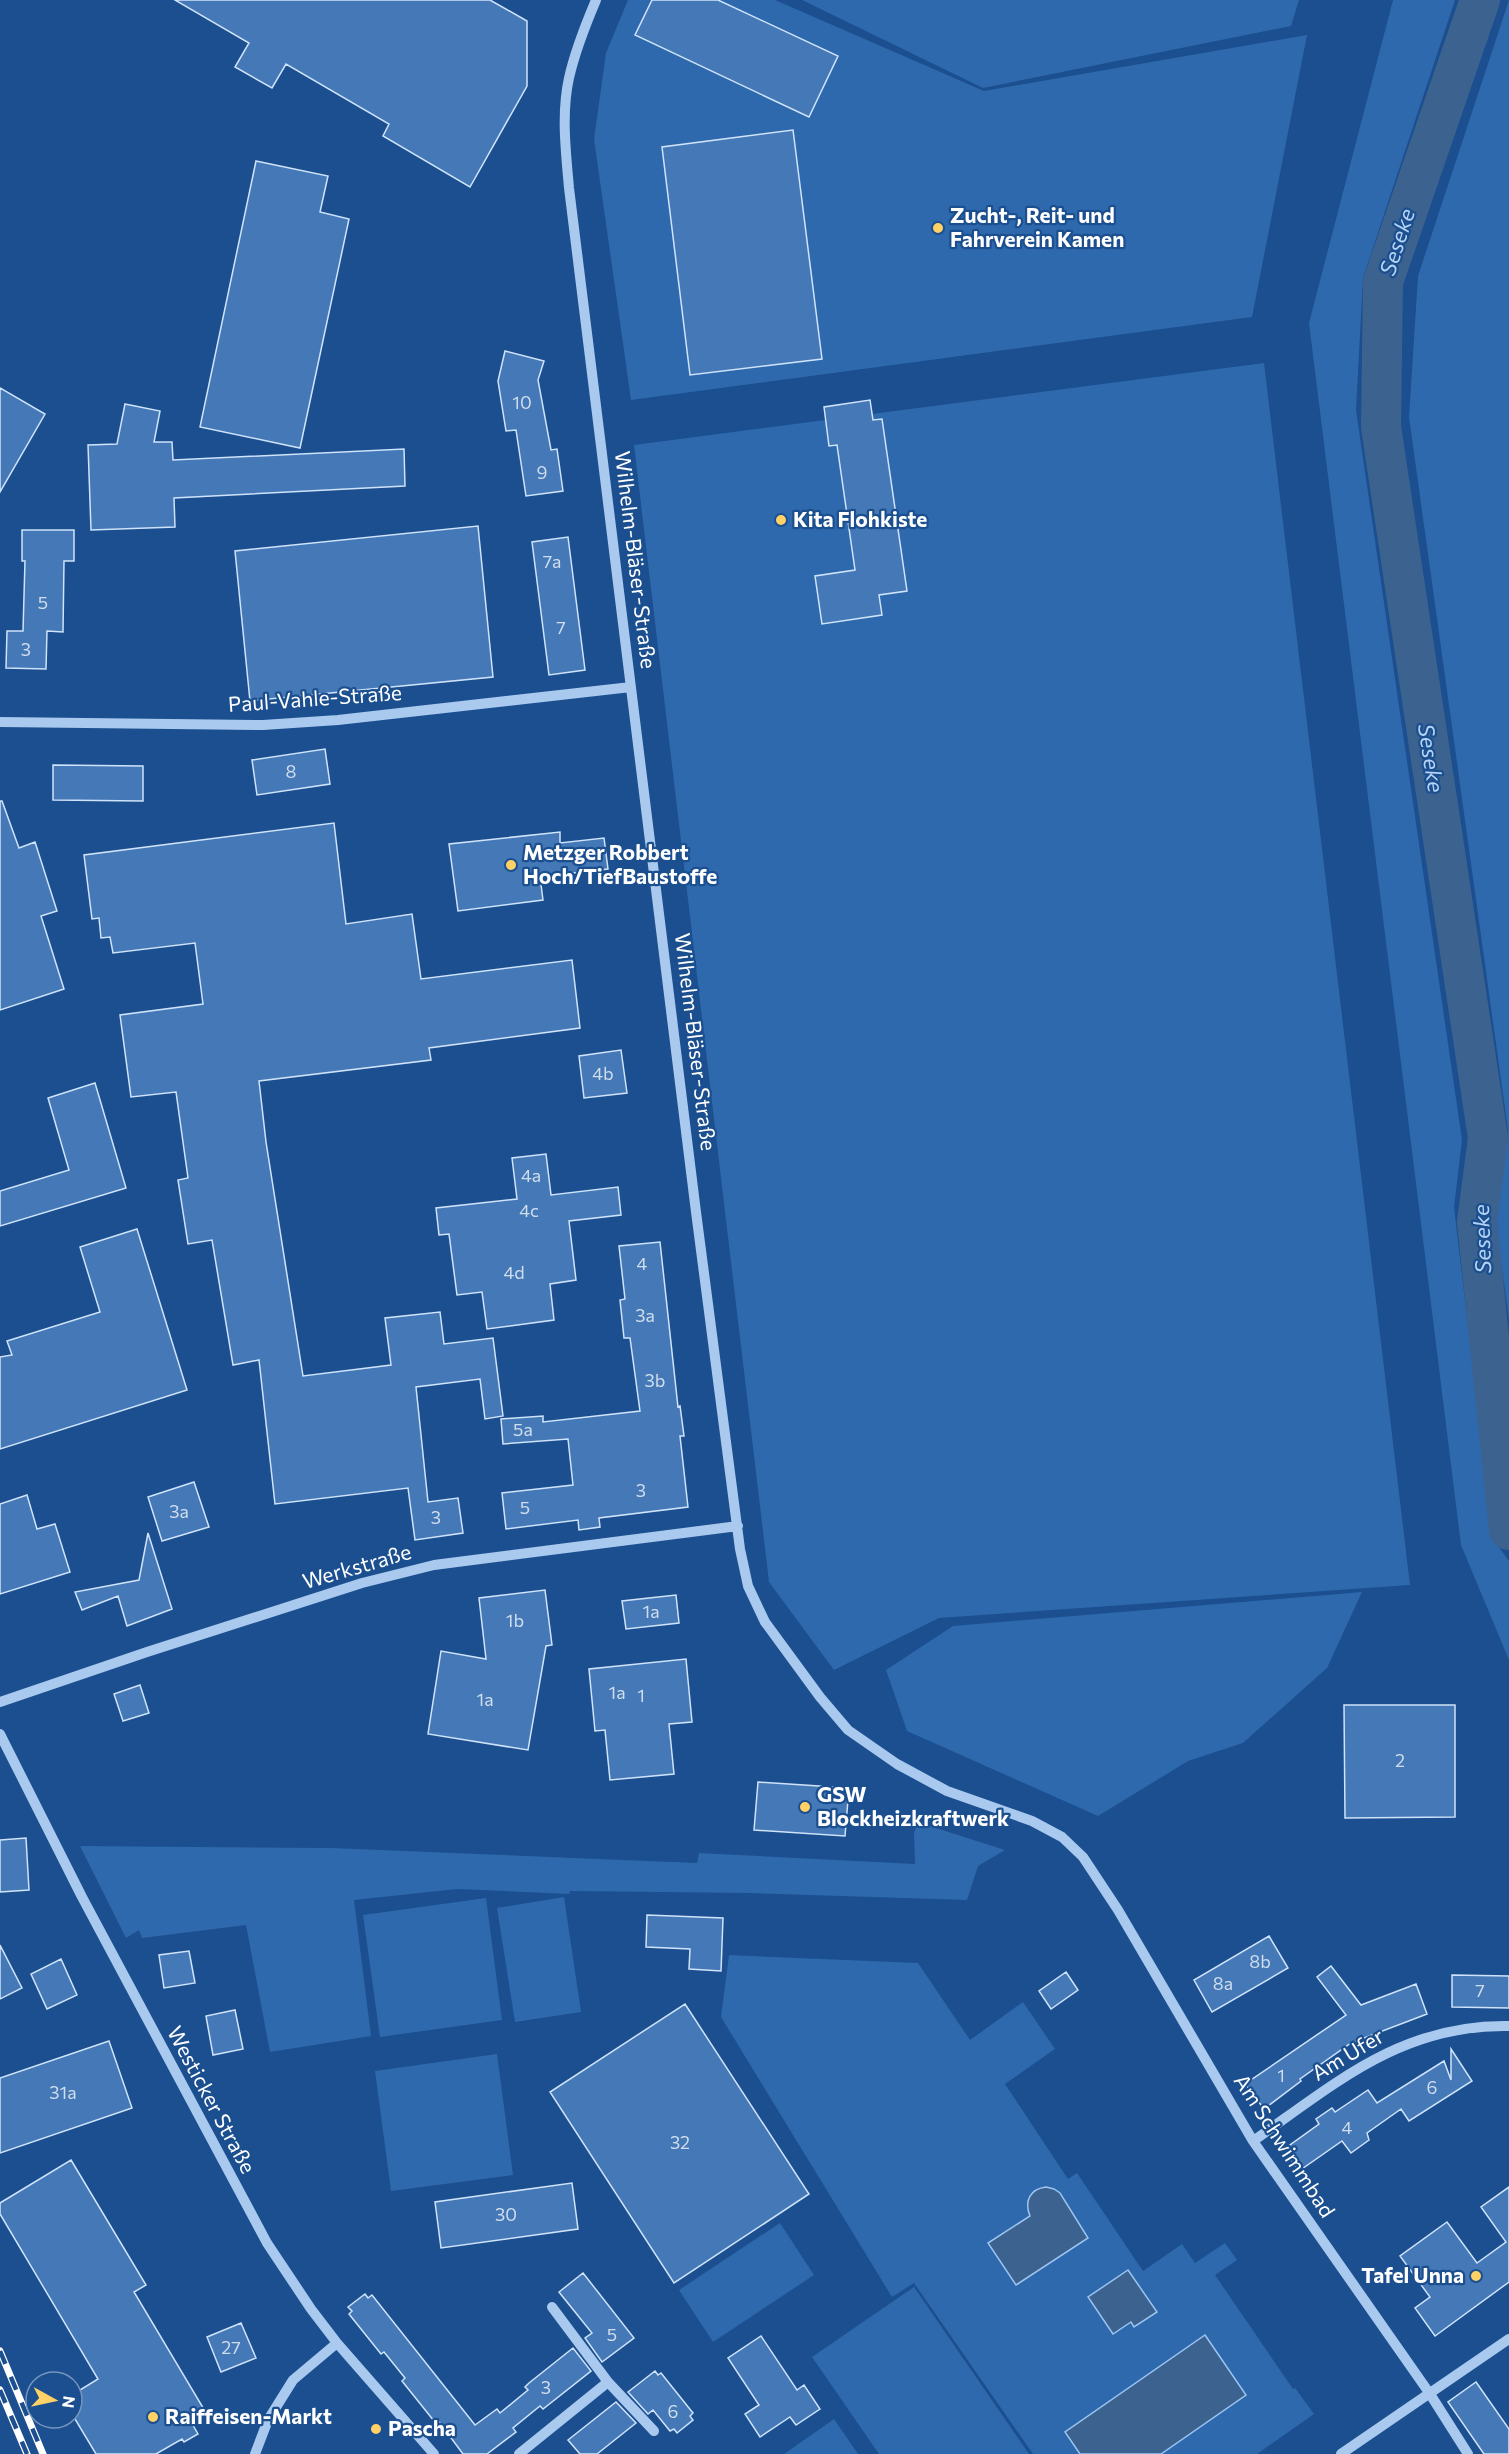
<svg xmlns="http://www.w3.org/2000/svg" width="1509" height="2454" font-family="Commissioner,sans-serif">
  <rect width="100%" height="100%" fill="#1b4f8f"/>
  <path fill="#2e69ad" d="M628 0H775L984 91 1307 35 1252 317 631 400 594 139 606 53Z
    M802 0H1299L1291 26 983 88Z
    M1393 0H1455L1363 278 1356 410 1462 1140 1454 1207 1493 1539 1509 1561V1660L1461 1545 1309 323Z
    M1509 0V1319L1494 1213 1508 1130 1409 417 1418 276Z
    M1264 363 1410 1585 939 1618 834 1670 769 1582 634 445Z
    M1362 1592 1327 1668 1243 1743 1188 1761 1098 1816 907 1731 886 1670 953 1626Z
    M917 1822 1005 1850 978 1866 967 1900 749 1893 570 1891 569 1894 457 1889 354 1900 371 2036 270 2052 246 1925 142 1938 139 1930 126 1938 80 1846 330 1848 697 1863 699 1853 915 1864 914 1834Z
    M564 1897 581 2012 515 2022 497 1908Z
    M486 1898 502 2020 380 2037 363 1915Z
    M729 1955 918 1963 970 2040 1023 2002 1055 2049 1005 2084 1068 2179 1077 2173 1143 2271 1182 2244 1195 2263 1225 2243 1237 2260 1215 2275 1293 2389 1295 2388 1314 2414 1257 2454H1033L914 2283 892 2297 721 2017Z
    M497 2054 513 2175 391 2191 375 2071Z
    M780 2223 814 2275 713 2342 679 2290Z
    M914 2287 1029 2454H879L812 2357Z
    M834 2419 858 2454H784Z"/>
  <path fill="#3c6290" stroke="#9cc4f0" stroke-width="1.5" d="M1046 2187 1054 2189 1060 2193 1088 2238 1016 2285 988 2243 1030 2216C1024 2201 1030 2189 1046 2187Z
    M1128 2270 1157 2312 1134 2327 1131 2322 1113 2334 1088 2297Z
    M1205 2335 1246 2395 1161 2454H1080L1065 2432Z"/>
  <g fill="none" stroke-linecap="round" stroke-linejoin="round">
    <path stroke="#3c6290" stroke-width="40" d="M1480 0 1383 282 1381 427 1488 1138 1477 1222 1509 1530"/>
  </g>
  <path fill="#4478b7" stroke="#cfe3fa" stroke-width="1.5" d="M175 0H490L527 21V86L470 187 383 136 389 124 286 64 272 88 235 67 249 43Z
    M652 0H718L838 56 809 117 635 35Z
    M793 130 822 359 690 375 662 147Z
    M256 161 328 176 320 212 349 219 300 448 200 427Z
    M505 351 544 361 538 380 551 450 557 449 563 491 526 496 516 430 506 431 498 381Z
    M0 388 45 414 0 492Z
    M870 400 873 420 882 419 907 591 879 595 882 615 822 624 815 576 855 570 837 445 829 446 824 407Z
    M125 404 160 411 154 442H172L173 460 404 449 405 486 174 498 175 527 91 530 88 445 117 444Z
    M478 526 493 677 250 701 235 551Z
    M22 530H74V561H64L63 632 47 631 46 669 6 668 7 631H23L25 561H22Z
    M568 537 585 670 549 675 532 542Z
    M325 749 330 784 257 795 252 760Z
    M53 765 143 766V801L53 800Z
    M0 801H2L19 848 35 842 57 911 41 916 64 989 0 1010Z
    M334 823 346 924 412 914 421 979 572 960 580 1028 429 1048 431 1060 259 1081 266 1142 303 1376 391 1365 385 1318 440 1312 444 1344 493 1338 503 1416 485 1419 480 1379 416 1387 428 1502 458 1498 463 1533 415 1540 408 1488 275 1504 259 1360 233 1365 212 1240 188 1244 178 1180 188 1178 176 1092 131 1097 120 1015 203 1004 195 943 113 953 110 937 101 938 99 918 92 919 84 855Z
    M560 832V843L604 838 608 869 540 877 543 900 458 911 449 844Z
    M621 1050 627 1093 584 1098 579 1056Z
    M95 1083 126 1188 0 1226V1191L69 1170 48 1098Z
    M546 1154 551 1195 618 1187 621 1215 569 1221 576 1280 550 1284 554 1320 487 1329 482 1292 457 1295 449 1234 439 1235 436 1208 517 1199 512 1158Z
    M137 1229 187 1390 0 1449V1357L12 1355 7 1341 100 1312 80 1247Z
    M660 1242 678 1407 680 1406 684 1436H680L688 1507 599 1518 600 1527 579 1530 578 1520 506 1529 502 1493 573 1485 568 1439 503 1444 501 1419 543 1416V1422L640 1411 630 1338H624L620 1300 625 1299 619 1246Z
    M194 1482 209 1527 162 1541 148 1497Z
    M27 1495 37 1529 55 1524 70 1572 0 1594V1504Z
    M148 1533 172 1609 127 1626 118 1596 82 1610 75 1592 139 1580Z
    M545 1590 552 1645 546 1646 528 1750 428 1734 441 1651 486 1659 479 1598Z
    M676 1595 679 1623 626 1629 622 1601Z
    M686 1659 692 1722 669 1724 674 1774 610 1780 605 1730 595 1731 589 1669Z
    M140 1685 149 1713 123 1721 114 1694Z
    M1344 1705H1455V1817L1345 1818Z
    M758 1782 849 1788 845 1836 754 1830Z
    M26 1838 29 1890 0 1892V1840Z
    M647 1915 723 1918 721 1971 689 1969 690 1949 646 1947Z
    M1269 1936 1288 1968 1212 2012 1194 1980Z
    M0 1945 22 1988 0 1999Z
    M189 1951 195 1983 164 1988 159 1955Z
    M61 1959 77 1995 47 2009 31 1974Z
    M1331 1966 1361 2005 1416 1984 1427 2014 1351 2043 1300 2079 1301 2081 1264 2109 1245 2084 1346 2015 1317 1977Z
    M1066 1972 1078 1990 1051 2009 1039 1991Z
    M1452 1975 1509 1976V2008L1452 2007Z
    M685 2004 809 2194 674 2283 550 2092Z
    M235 2010 243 2049 213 2055 206 2016Z
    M109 2041 132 2108 0 2153V2078Z
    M1451 2049 1472 2081 1409 2121 1401 2109 1367 2133 1369 2140 1351 2153 1342 2141 1299 2171 1283 2150 1319 2124 1316 2119 1332 2108 1335 2112 1368 2090 1377 2103 1444 2061 1451 2080Z
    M71 2160 146 2285 134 2292 205 2411 190 2420 198 2434 184 2442 182 2439 156 2454H96L72 2414V2395L98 2379 0 2214V2203Z
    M572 2183 578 2229 441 2248 435 2202Z
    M1509 2187V2282L1435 2336 1415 2308 1430 2297 1400 2256 1447 2222 1477 2263 1506 2242 1481 2207Z
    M583 2273 634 2338 602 2362 585 2338 592 2333 559 2292Z
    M365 2294 368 2298 372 2295 475 2425 497 2409 500 2413 528 2390 525 2387 529 2383 573 2348 591 2371 543 2409 540 2406 513 2428 516 2432 487 2454H463L437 2419 434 2421 402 2381 405 2378 384 2352 381 2354 349 2314 352 2311 348 2307Z
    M241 2323 256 2358 221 2372 207 2337Z
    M761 2336 797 2390 804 2385 820 2409 796 2425 790 2417 760 2437 745 2414 759 2405 728 2358Z
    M655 2371 658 2375 661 2373 693 2413 690 2416 693 2420 677 2433 674 2429 670 2431 653 2410 648 2414 628 2392Z
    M1476 2382 1509 2429V2454H1484L1448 2402Z
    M616 2402 636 2423 597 2454H580L568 2440Z"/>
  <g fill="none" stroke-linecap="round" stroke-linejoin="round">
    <path stroke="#a9c9ee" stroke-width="10" d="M596 0C585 26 575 51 569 78 561 114 566 153 569 188L696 1212 740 1549 748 1586 765 1622 820 1697 848 1730 897 1764 947 1791 1032 1821 1062 1837 1083 1857 1118 1910 1253 2141 1430 2394 1468 2454
      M0 722 263 725 338 720 631 687
      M0 1702 147 1652 362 1583 434 1565 738 1526
      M0 1734 82 1897 267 2243 311 2309 337 2343 434 2454
      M1253 2141C1336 2083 1402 2024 1509 2026
      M552 2307 608 2382
      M255 2454 268 2420 293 2380 337 2343
      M519 2454 608 2382 654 2431
      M1341 2454 1509 2339"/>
    <g stroke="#fff" stroke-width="7">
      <path id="rail" d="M0 2351 43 2454
        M0 2390 27 2454"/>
    </g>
    <use href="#rail" stroke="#1b4f8f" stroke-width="4.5" stroke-dasharray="14" stroke-linecap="butt"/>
  </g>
  <g fill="#ffd166" stroke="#1b4f8f" stroke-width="2">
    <circle cx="938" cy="228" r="6"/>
    <circle cx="781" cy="520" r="6"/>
    <circle cx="511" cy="865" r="6"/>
    <circle cx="805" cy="1807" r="6"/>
    <circle cx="1476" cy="2276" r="6"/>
    <circle cx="153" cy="2417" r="6"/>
    <circle cx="376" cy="2429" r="6"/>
  </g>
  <g text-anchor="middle" stroke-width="4.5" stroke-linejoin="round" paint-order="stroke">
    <g font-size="18" fill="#d0dded">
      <text x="522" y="409">10</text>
      <text x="542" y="479">9</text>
      <text x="552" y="568">7a</text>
      <text x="43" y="609">5</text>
      <text x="561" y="634">7</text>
      <text x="26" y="656">3</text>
      <text x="291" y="778">8</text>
      <text x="603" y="1080">4b</text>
      <text x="531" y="1182">4a</text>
      <text x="529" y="1217">4c</text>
      <text x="642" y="1270">4</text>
      <text x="514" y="1279">4d</text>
      <text x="645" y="1322">3a</text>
      <text x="655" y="1387">3b</text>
      <text x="523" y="1436">5a</text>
      <text x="641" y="1497">3</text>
      <text x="525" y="1514">5</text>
      <text x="179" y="1518">3a</text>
      <text x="436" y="1524">3</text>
      <text x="651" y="1618">1a</text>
      <text x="515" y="1627">1b</text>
      <text x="617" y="1699">1a</text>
      <text x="641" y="1702">1</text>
      <text x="485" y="1706">1a</text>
      <text x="1400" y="1767">2</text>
      <text x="1260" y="1968">8b</text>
      <text x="1223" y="1990">8a</text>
      <text x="1480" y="1997">7</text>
      <text x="1281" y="2082">1</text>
      <text x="1432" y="2094">6</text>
      <text x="63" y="2099">31a</text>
      <text x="1347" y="2134">4</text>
      <text x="680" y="2149">32</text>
      <text x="506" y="2221">30</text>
      <text x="612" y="2341">5</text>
      <text x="231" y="2354">27</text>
      <text x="546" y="2394">3</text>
      <text x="673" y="2418">6</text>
    </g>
    <g font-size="21" font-weight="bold" fill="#fff" stroke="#1b4f8f" text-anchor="start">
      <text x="950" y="223">Zucht-, Reit- und<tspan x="950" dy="24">Fahrverein Kamen</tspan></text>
      <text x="793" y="527">Kita Flohkiste</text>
      <text x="523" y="860">Metzger Robbert<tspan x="523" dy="24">Hoch/TiefBaustoffe</tspan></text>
      <text x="817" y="1802">GSW<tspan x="817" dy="24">Blockheizkraftwerk</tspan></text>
      <text x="1464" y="2283" text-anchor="end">Tafel Unna</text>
      <text x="165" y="2424">Raiffeisen-Markt</text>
      <text x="388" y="2436">Pascha</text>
    </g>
    <g font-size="21" fill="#fff" stroke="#1b4f8f">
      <text transform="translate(635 560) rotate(83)" y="7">Wilhelm-Bläser-Straße</text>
      <text transform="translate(315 699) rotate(-4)" y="7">Paul-Vahle-Straße</text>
      <text transform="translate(695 1042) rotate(83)" y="7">Wilhelm-Bläser-Straße</text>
      <text transform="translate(357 1567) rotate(-16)" y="7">Werkstraße</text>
      <text transform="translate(1348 2055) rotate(-31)" y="7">Am Ufer</text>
      <text transform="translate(211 2100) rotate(62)" y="7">Westicker Straße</text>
      <text transform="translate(1284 2146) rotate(57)" y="7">Am Schwimmbad</text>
    </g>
    <g font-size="22" font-style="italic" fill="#b5d3f5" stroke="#1b4f8f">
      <text transform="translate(1397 242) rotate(-72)" y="8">Seseke</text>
      <text transform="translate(1431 758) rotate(81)" y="8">Seseke</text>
      <text transform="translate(1482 1239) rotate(-92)" y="8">Seseke</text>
    </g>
  </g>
  <g transform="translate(54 2400) rotate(98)"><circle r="28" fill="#1b4f8f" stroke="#7695bc" stroke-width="1.5"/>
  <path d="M0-4.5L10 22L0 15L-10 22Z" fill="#ffd166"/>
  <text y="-9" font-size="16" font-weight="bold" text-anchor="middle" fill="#ffffff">N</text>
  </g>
</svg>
